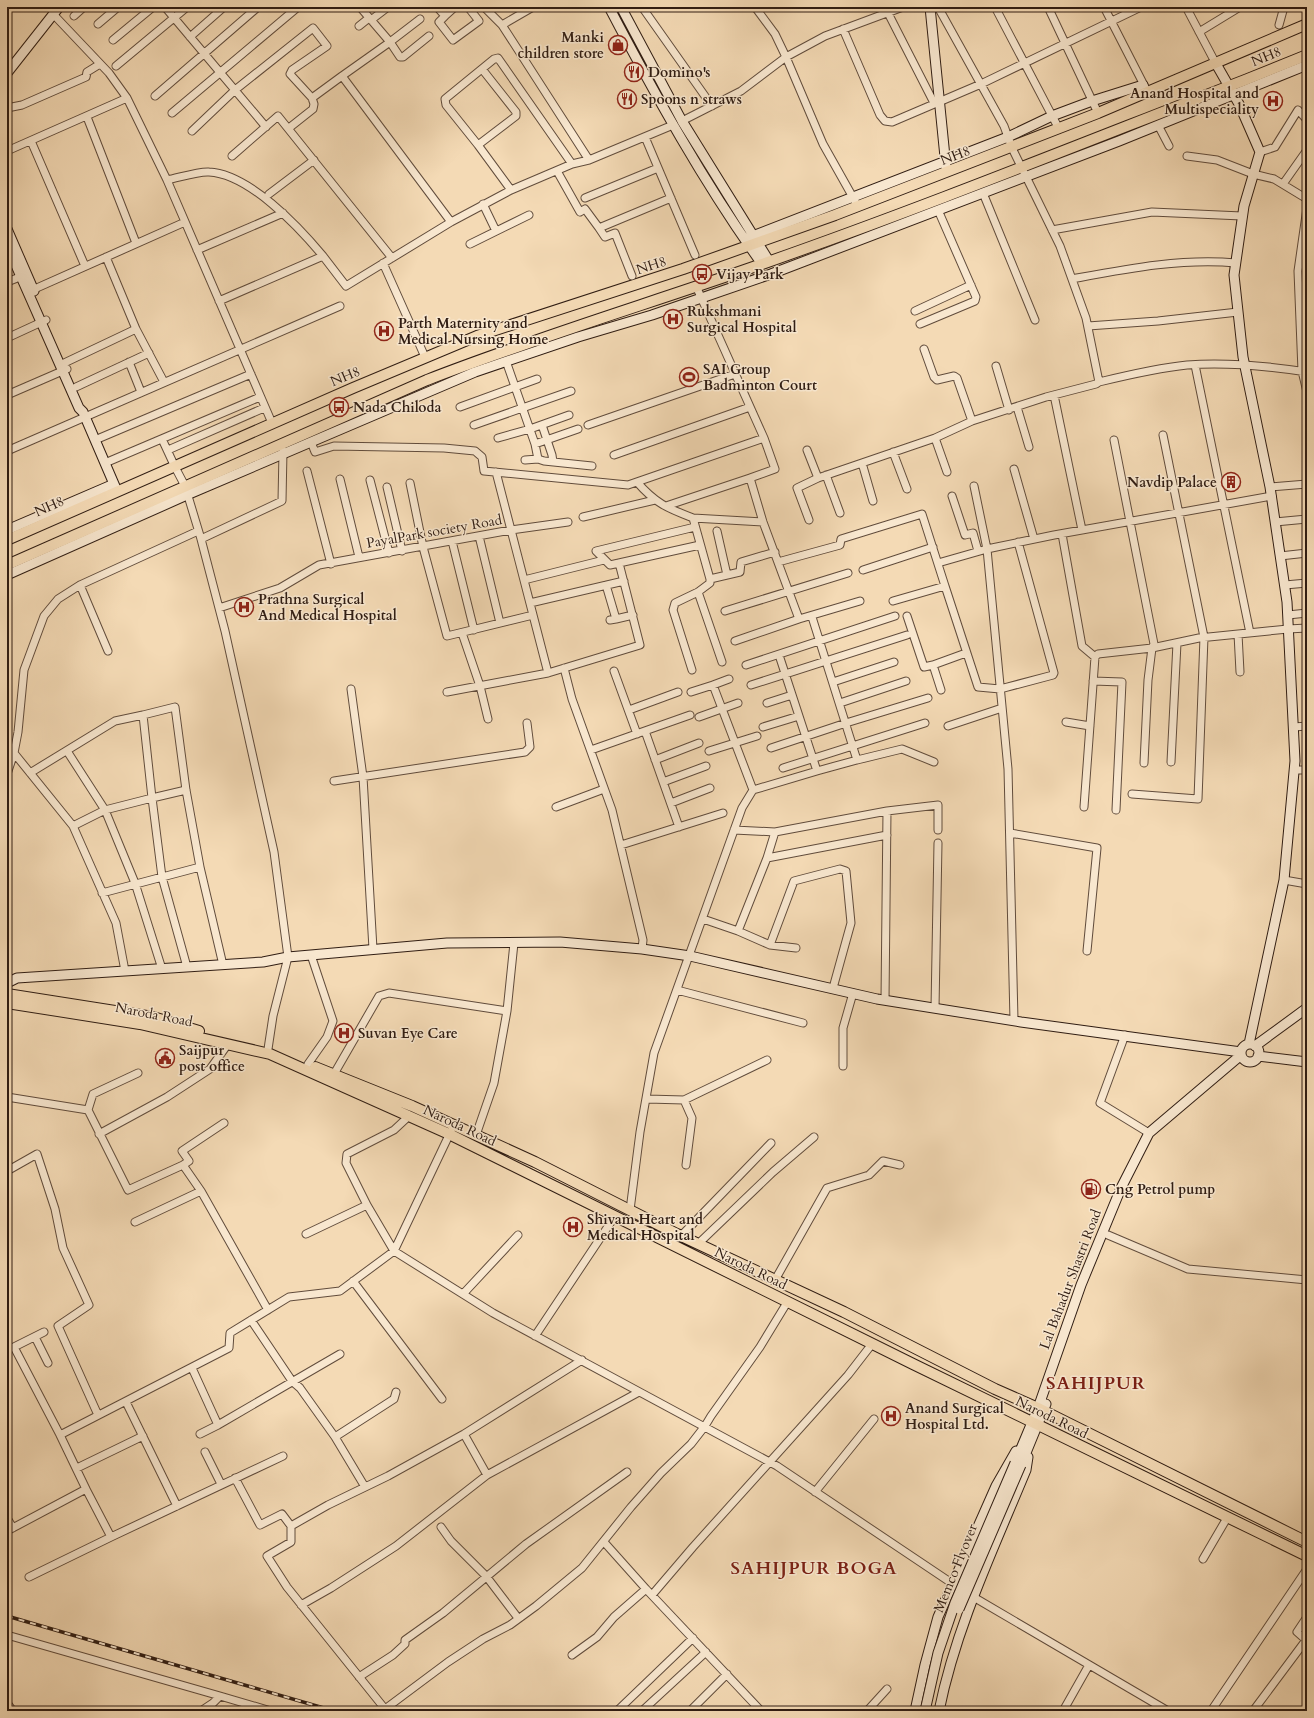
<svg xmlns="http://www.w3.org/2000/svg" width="1314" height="1718" font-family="Cardo,serif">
  <rect width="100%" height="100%" fill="#f4dab5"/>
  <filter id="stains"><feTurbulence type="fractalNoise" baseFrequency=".005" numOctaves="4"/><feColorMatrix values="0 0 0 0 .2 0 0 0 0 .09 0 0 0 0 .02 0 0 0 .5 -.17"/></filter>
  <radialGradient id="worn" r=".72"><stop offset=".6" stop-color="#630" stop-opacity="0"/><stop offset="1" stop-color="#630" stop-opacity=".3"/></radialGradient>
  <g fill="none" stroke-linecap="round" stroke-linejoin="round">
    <g stroke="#614c3c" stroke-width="9">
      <path id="street" d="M165 7 266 127
        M437 7 445 16 455 7
        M484 7 502 25
        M533 7 502 25 589 160
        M642 7 712 106
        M755 7 775 34 786 57 823 144 855 201
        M938 7 1004 126 1012 148 1060 246 1086 318 1099 382C1128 375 1157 368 1187 365 1227 362 1268 366 1307 372
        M995 7 1059 129
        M1048 7 1098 113
        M1104 7 1146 89
        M1186 7 1215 62
        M888 13 934 103
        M53 14 109 73 127 98 167 180 272 423
        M74 16 84 7
        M445 16 439 22 453 40 479 21 468 7
        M420 19 390 42 400 57H403L429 36
        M371 20 388 7
        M98 24 118 7
        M1279 25 1284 7
        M359 26 369 18
        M843 29 880 115 885 121 892 122 981 84 1141 7
        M1199 32 1240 7
        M190 37 224 7
        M113 40 153 7
        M116 66 187 7
        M342 76 390 42 360 7
        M155 96 258 7
        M7 108 22 105 86 77 87 72 100 64
        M172 113 298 7
        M87 117 136 243
        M682 121 741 91 786 57 825 36 903 7
        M1158 125 1169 146
        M289 128 313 109 314 104 312 98 342 76 451 222
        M192 131 235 90 313 28 327 46 292 70 290 74 312 98
        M645 137 695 255
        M31 141 85 266
        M478 145 516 116V112L482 69
        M7 151 127 98
        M1260 152 1275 147 1298 110 1307 120
        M232 156 278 116 392 258
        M1187 156 1217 160 1253 174 1274 179 1307 199
        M557 171 580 212 585 209 599 228 671 198
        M167 180C178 178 199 171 209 172 249 174 298 226 323 256
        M1283 184 1307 150
        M511 190 478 145 446 105 445 99 494 59 498 58 572 164
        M983 193 1035 320
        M269 194 314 160
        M585 198 658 168
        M483 204 496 231
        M1307 208 1298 271 1302 371 1307 392
        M599 228 605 237 615 233 632 276
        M1052 230 1152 212 1242 216
        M470 244 529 215
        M197 250 283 213
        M383 263 425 357
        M1072 279C1126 269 1181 258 1236 263
        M7 282 25 275
        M696 286 764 438 775 469 750 478 763 522 799 619 860 601
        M30 291 185 222
        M219 301 323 256 346 286 451 222 511 190 572 164 589 160 673 125
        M915 311 971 285
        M920 324 975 301 976 297 938 210
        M1088 326 1158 321 1238 312
        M136 329 164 382
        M7 338 46 320
        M924 349 934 377 937 380 954 376 957 378 972 421
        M506 361 535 444 538 459 544 461 592 466
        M129 362 141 392
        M60 365 136 329 106 257
        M1195 365 1250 633
        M996 366 1009 410
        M76 387 149 353
        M7 395 67 369
        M1054 395 1082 530
        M460 407 537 379
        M1017 407 1029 447
        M474 425 571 391
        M542 425 552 455 553 462
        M588 425 735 374
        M498 438 530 429 569 415
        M935 438 947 472
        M162 439 175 467 185 486 201 539 225 631 274 852 288 957 273 1016 268 1049
        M95 440 251 374
        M311 442 315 452 334 446 444 448 475 451 482 457 484 471 628 485 764 438
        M535 444 578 429
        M168 450 264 408
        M807 450 818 478
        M7 451 340 306
        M893 452 907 489
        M614 455 750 407
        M525 460 538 459
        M105 463 260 397
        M862 463 873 501
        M1014 469 1034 539
        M307 471 331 564
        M496 472 511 530 568 522
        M826 475 840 513
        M340 479 359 557
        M370 480 389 553
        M637 482C655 503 667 508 693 518L710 579V583L698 592 675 603 673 610 692 670
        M410 483 423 547 447 636 533 615
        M974 486 987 549 1054 535 1272 496
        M387 487 402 551
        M1270 487 1307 484
        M952 496 965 535 973 533 978 551
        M666 506 750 478
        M583 517 655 500
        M693 518 763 522
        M809 520 797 488 818 478 935 438 972 421 1046 397 1096 384 1099 382
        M1275 522 1307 519
        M695 527 596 551 610 565 700 545
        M717 531 727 575
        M1062 534 1082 646 1095 657
        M479 536 500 623
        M201 539 282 501 283 451
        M452 541 474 630
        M1280 556 1307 553
        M778 562 840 545 841 539 922 514 945 586 893 601
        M938 563 987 549 1008 769 1014 1020
        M863 570 933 547
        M710 579 740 572 741 562 775 552
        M524 580 604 560
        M80 585 108 651
        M606 585 616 619 610 620
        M1285 585 1307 583
        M945 586 978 687 1000 689 1053 675 1054 673 1018 542
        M698 592 722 662
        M530 603 624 581
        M219 608 280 588 319 565 511 530 548 673 447 692
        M725 611 848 573
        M1288 615 1307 613
        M907 616 924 667 933 665
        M812 617 857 760
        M616 619 633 615
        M462 633 480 686 488 719
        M1238 634 1240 672
        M735 641 799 619
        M746 665 895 616
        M564 668 572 699 612 810 643 940 642 949
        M614 671 637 734
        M548 673 640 645 619 563
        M1093 681 1122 682 1116 810
        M833 682 894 662
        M713 685 729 679
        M751 685 907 635
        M351 689 363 777 373 949
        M941 690 933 665 966 653
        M691 692 713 685 753 790
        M767 703 792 695
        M840 703 906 681
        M629 710 678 692
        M143 715 175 707 186 790 200 867
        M699 717 738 703
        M1066 722 1090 726
        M948 726 1002 708
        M763 727 799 716
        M1294 727 1307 726
        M645 731 679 827
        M771 748 846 723 928 698
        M591 750 690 715
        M67 751 105 810 135 883 162 969
        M709 751 757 736
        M14 753 73 826 116 923 125 971
        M655 760 699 743
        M1171 762 1177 643
        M1144 763 1148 680 1152 648 1199 638 1288 629 1307 628
        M783 768 925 723
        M1295 770H1307
        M817 771 857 760 902 749 934 762
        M30 773 115 721 143 715 152 798 186 790
        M7 774 14 753 18 732 24 670 44 616 58 599 80 585 198 531
        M334 781 525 752 530 747 527 723
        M663 782 706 766
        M1132 794 1198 799 1204 637 1163 435
        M671 803 710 788
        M556 807 604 789
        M1084 807 1095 657 1098 654 1152 648 1154 644 1114 440
        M73 826 105 810 152 798 162 877 187 967
        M734 830 775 832 887 811 938 805V830
        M1010 833 1097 848 1087 951
        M621 845 723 813
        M767 858 775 832
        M1284 880 1307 884
        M102 893 200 867 223 965
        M703 919 738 931 767 858 887 835
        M738 931 770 945 796 948
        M770 945 794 881 840 869 846 871 851 923 833 988
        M677 990 803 1023
        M885 1000 887 811
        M935 1008 938 843
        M1125 1035 1100 1103 1149 1133
        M308 1064 327 1037 333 1021 311 955
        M843 1066V1028L853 993
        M334 1074 379 996 389 993 507 1011
        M7 1097 88 1110 128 1190 183 1165 201 1191 268 1310
        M647 1099 684 1100 767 1060
        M684 1100 692 1118 686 1165
        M88 1110 93 1094 138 1073
        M99 1134 167 1097 210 1069 228 1044
        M476 1135 494 1083 507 1011 514 943
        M183 1165 189 1161 182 1151 224 1123
        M7 1171 37 1154 55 1209 63 1248 89 1305 58 1326 98 1415
        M367 1205 346 1163 347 1154 394 1130 409 1116
        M630 1210 640 1132 654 1053 742 808 753 790 817 771 779 655
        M135 1222 201 1191
        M306 1234 367 1205 394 1251 493 1313 777 1466 956 1586
        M1108 1235 1188 1269 1307 1280
        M681 1236 771 1143
        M698 1244 773 1172 814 1137
        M775 1280 827 1188 869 1175 883 1161 900 1165
        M353 1281 442 1399
        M463 1294 518 1235
        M251 1320 292 1381 300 1388 335 1437
        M44 1332 14 1347 60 1435
        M535 1336 615 1216
        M35 1337 48 1363
        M582 1360 464 1434 388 1476 328 1505 291 1526V1542L267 1556 287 1587 385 1709 448 1662 483 1639 510 1625 536 1606 582 1568 631 1507 661 1473 691 1444 705 1426 711 1416 760 1347 788 1301
        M192 1368 218 1425 200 1434
        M126 1402 177 1506
        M218 1425 340 1354
        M464 1434 487 1475 639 1392
        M205 1452 221 1484
        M77 1468 143 1436
        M235 1478 260 1525 282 1514 291 1526
        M365 1487 335 1437 394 1399 396 1392
        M86 1489 111 1537 283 1456
        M815 1492 874 1419
        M7 1518 13 1528
        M441 1527 451 1541 486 1576 518 1618
        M7 1531 86 1489 60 1435 229 1348 230 1333 289 1297 340 1291 394 1251 451 1131
        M604 1542 646 1589 761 1711
        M1203 1559 1227 1518
        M29 1577 111 1537
        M652 1595 693 1547 848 1375 872 1344
        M970 1595 1168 1711
        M301 1605 331 1588 396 1546 487 1475
        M7 1635 220 1696
        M572 1655 597 1637 614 1617 646 1589
        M359 1677 393 1655 405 1644V1640L443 1613 526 1544 627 1472
        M7 1703 13 1711
        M201 1711 213 1703 220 1696 271 1711
        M617 1711 693 1638
        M642 1711 706 1652
        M690 1711 727 1674
        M867 1711 887 1689
        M1063 1711 1089 1665
        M1211 1711 1307 1569
        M1253 1711 1306 1640 1297 1632 1307 1617"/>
    </g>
    <g stroke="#301d13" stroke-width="11">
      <path id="secondary" d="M609 7C655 95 704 183 762 264
        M621 7 682 121 769 261
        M930 7 946 167
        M1215 62 1239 104 1260 152 1244 206 1234 275 1243 357 1270 487 1287 602 1295 761 1284 880 1249 1044
        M7 73 59 7
        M7 229 34 291
        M745 239 1008 137 1052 116 1092 101 1143 85
        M7 245 79 408 83 412 117 491
        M7 530 114 484
        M7 575 187 495 475 372 578 337 652 315 771 274 1119 141 1307 65
        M7 983 17 978 263 962 288 957 447 943 560 942 642 949 690 956 877 999 1021 1022 1241 1052
        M1241 1053a9 9 0 1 1 18 0a9 9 0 1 1-18 0Z
        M1255 1046 1307 1008
        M1258 1056 1307 1062
        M1015 1463 1038 1408 1081 1285 1121 1188 1149 1133 1241 1055
        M1021 1465 1046 1404
        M915 1711 925 1665 938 1617 996 1486 1016 1451
        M939 1711C956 1627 993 1550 1026 1470L1028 1457"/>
    </g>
    <g stroke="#301d13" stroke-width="12">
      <path id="primary" d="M7 540 353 388 477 336 683 269 835 215 1098 113 1307 24
        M7 565 427 380C537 337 651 303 762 264 925 207 1085 142 1245 80L1307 55
        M7 994 153 1017 199 1031
        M7 1003 140 1024 270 1054 449 1134 913 1364 1307 1556
        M315 1067 412 1106 535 1162 677 1234 844 1312 995 1389 1038 1408 1307 1542"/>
    </g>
    <use href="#street" stroke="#f8e7cf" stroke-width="7"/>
    <use href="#secondary" stroke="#f8e7cf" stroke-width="9"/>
    <use href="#primary" stroke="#f4dab5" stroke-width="10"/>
    <g stroke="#301d13" stroke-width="3.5">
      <path id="rail" d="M7 1616 334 1711"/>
    </g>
    <use href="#rail" stroke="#f8e7cf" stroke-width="2" stroke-dasharray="6" stroke-linecap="butt"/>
    <g stroke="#301d13" stroke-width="11" stroke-linecap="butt">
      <path id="secondary-bridge" d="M959 1609 1021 1465
        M925 1711 938 1653 955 1603 1015 1463"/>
    </g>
    <use href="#secondary-bridge" stroke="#f8e7cf" stroke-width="9"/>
  </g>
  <defs>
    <g id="shop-ring" transform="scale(1)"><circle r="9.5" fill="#f8e7cf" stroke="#8f2418" stroke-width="1.5"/><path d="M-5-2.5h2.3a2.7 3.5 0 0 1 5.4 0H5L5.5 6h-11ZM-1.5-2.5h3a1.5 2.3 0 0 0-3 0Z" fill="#8f2418"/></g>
    <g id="restaurant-ring" transform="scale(1)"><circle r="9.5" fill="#f8e7cf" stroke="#8f2418" stroke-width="1.5"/><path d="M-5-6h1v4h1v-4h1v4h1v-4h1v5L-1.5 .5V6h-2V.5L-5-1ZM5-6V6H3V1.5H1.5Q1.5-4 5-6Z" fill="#8f2418"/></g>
    <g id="hospital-ring" transform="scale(1)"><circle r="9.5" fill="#f8e7cf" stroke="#8f2418" stroke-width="1.5"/><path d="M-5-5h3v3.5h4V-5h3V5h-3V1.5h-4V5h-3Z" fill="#8f2418"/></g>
    <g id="bus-ring" transform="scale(1)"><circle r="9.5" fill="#f8e7cf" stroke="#8f2418" stroke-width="1.5"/><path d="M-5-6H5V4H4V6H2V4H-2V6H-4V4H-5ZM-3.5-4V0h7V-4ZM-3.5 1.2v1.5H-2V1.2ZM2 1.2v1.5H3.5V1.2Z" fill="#8f2418"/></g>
    <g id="stadium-ring" transform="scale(1)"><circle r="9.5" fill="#f8e7cf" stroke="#8f2418" stroke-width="1.5"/><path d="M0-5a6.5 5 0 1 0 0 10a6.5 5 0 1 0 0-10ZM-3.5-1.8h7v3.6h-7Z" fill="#8f2418"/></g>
    <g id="building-ring" transform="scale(1)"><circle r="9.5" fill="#f8e7cf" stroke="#8f2418" stroke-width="1.5"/><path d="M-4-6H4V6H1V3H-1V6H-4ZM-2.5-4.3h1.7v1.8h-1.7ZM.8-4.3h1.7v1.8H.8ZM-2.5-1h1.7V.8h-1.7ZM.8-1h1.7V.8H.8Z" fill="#8f2418"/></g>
    <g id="civic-ring" transform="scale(1)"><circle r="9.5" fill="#f8e7cf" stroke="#8f2418" stroke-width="1.5"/><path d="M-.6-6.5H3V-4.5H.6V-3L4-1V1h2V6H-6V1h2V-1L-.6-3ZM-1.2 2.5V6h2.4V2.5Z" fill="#8f2418"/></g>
    <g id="fuel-ring" transform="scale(1)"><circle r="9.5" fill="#f8e7cf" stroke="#8f2418" stroke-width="1.5"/><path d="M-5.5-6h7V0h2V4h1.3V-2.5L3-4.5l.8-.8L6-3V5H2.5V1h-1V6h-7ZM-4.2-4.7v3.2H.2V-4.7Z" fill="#8f2418"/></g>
  </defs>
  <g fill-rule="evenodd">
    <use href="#shop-ring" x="618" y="45"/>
    <use href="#restaurant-ring" x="634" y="72"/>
    <use href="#restaurant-ring" x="627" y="99"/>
    <use href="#hospital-ring" x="1273" y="101"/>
    <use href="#bus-ring" x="702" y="274"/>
    <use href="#hospital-ring" x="673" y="319"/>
    <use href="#hospital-ring" x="384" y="331"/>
    <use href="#stadium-ring" x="689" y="377"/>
    <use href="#bus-ring" x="339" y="407"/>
    <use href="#building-ring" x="1231" y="482"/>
    <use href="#hospital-ring" x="244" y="607"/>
    <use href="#hospital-ring" x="344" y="1033"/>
    <use href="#civic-ring" x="165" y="1058"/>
    <use href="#fuel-ring" x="1091" y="1189"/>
    <use href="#hospital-ring" x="573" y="1227"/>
    <use href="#hospital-ring" x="891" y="1416"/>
  </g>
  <g text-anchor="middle" stroke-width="3" stroke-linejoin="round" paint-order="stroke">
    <g font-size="14" font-weight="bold" fill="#301d13" stroke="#f8e7cf" text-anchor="start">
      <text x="604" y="42" text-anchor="end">Manki<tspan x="604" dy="16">children store</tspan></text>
      <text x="648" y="77">Domino's</text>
      <text x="1259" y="98" text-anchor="end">Anand Hospital and<tspan x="1259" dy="16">Multispeciality</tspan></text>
      <text x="641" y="104">Spoons n straws</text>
      <text x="716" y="279">Vijay Park</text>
      <text x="687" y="316">Rukshmani<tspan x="687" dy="16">Surgical Hospital</tspan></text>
      <text x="398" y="328">Parth Maternity and<tspan x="398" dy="16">Medical Nursing Home</tspan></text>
      <text x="703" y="374">SAI Group<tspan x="703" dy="16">Badminton Court</tspan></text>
      <text x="353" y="412">Nada Chiloda</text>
      <text x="1217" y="487" text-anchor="end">Navdip Palace</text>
      <text x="258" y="604">Prathna Surgical<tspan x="258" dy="16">And Medical Hospital</tspan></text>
      <text x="358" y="1038">Suvan Eye Care</text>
      <text x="179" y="1055">Saijpur<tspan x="179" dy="16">post office</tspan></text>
      <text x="1105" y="1194">Cng Petrol pump</text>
      <text x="587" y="1224">Shivam Heart and<tspan x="587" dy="16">Medical Hospital</tspan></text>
      <text x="905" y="1413">Anand Surgical<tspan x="905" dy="16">Hospital Ltd.</tspan></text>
    </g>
    <g font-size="14" fill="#301d13" stroke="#f8e7cf">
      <text transform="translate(1266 56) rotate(-22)" y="5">NH8</text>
      <text transform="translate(955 155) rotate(-21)" y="5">NH8</text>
      <text transform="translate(651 265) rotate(-18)" y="5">NH8</text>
      <text transform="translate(345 376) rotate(-23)" y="5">NH8</text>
      <text transform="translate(49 506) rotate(-24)" y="5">NH8</text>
      <text transform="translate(434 531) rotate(-10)" y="5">PayalPark society Road</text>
      <text transform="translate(154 1014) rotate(11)" y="5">Naroda Road</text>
      <text transform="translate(460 1125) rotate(25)" y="5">Naroda Road</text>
      <text transform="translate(751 1268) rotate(26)" y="5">Naroda Road</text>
      <text transform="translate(1070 1279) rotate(-69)" y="5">Lal Bahadur Shastri Road</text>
      <text transform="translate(1052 1417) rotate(26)" y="5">Naroda Road</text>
      <text transform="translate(955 1568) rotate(-68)" y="5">Memco Flyover</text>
    </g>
    <g font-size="18" font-weight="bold" letter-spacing="1" fill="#7a1f14" stroke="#f8e7cf">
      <text x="1096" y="1389">SAHIJPUR</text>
      <text x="814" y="1574">SAHIJPUR BOGA</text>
    </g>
  </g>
  <rect width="1314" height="1718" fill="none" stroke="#f4dab5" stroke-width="24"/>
  <rect x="8" y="8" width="1298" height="1702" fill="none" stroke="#301d13" stroke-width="2"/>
  <rect x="12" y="12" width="1290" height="1694" fill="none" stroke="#301d13"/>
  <rect width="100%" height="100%" filter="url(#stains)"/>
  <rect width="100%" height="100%" fill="url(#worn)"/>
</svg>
